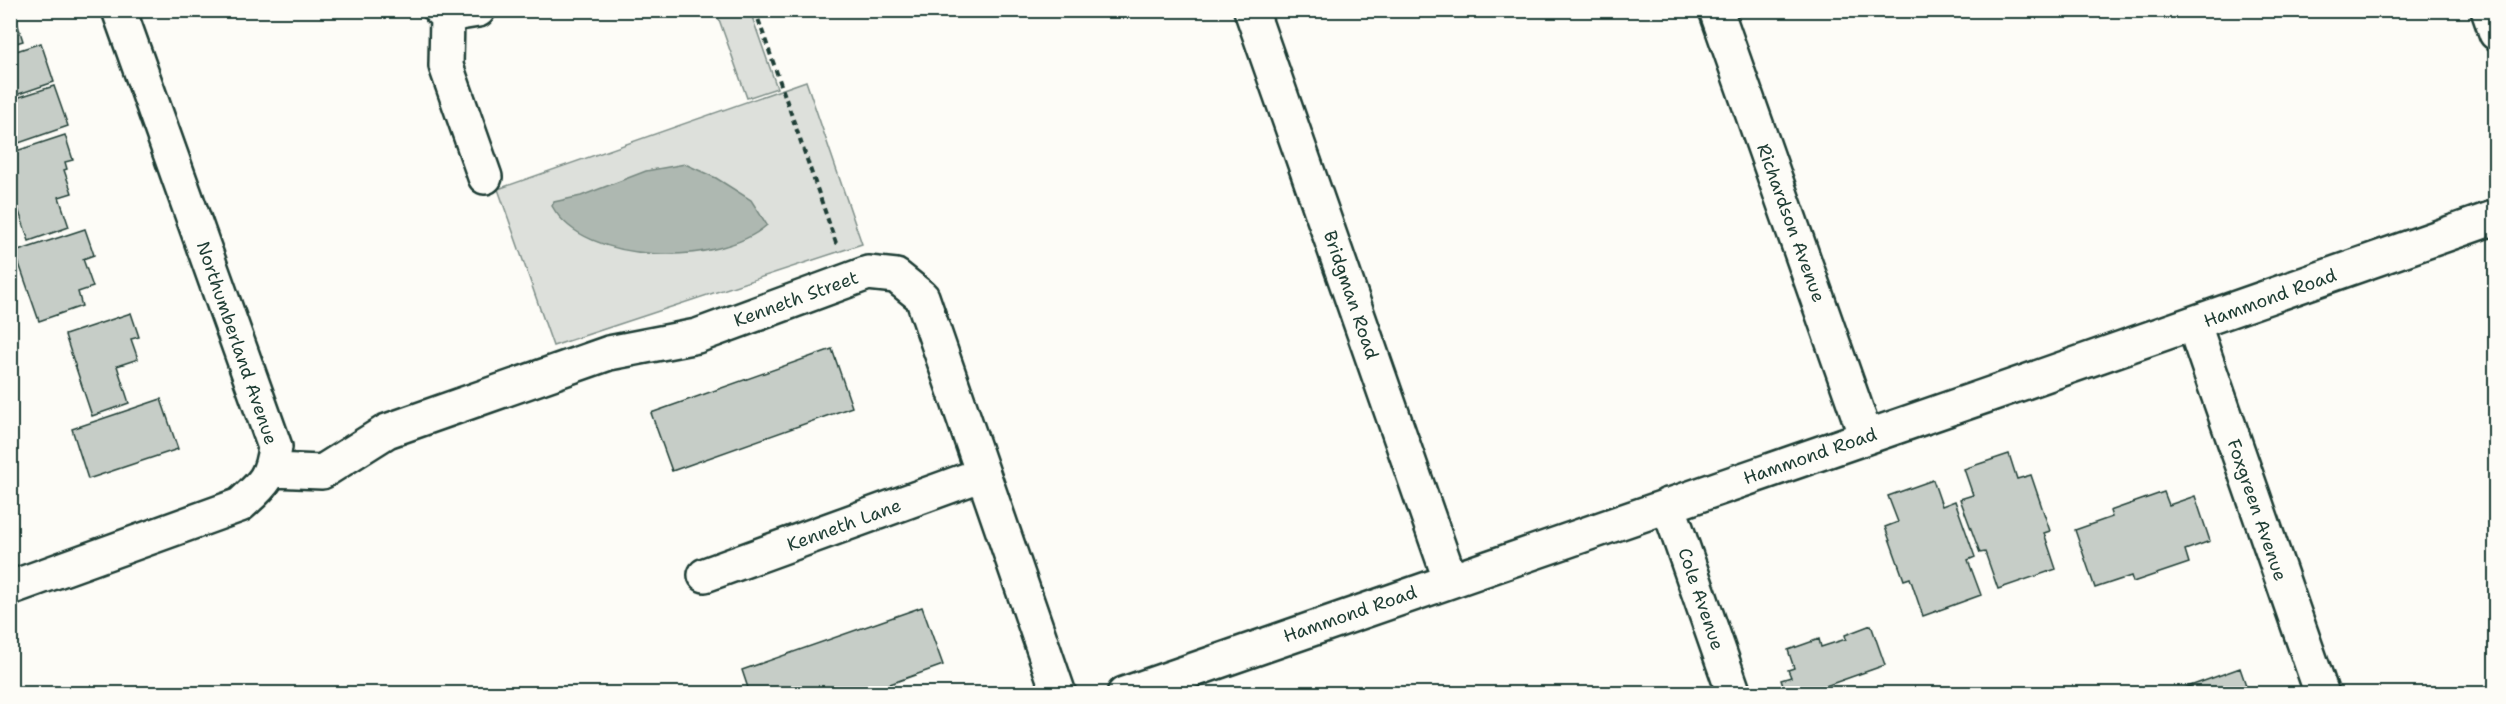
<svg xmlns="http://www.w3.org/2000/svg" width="2506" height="704" font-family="'Shantell Sans',sans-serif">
  <rect width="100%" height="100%" fill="#fdfcf7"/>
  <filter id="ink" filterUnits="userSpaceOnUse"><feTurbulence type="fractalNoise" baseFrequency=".0167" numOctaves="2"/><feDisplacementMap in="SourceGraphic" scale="12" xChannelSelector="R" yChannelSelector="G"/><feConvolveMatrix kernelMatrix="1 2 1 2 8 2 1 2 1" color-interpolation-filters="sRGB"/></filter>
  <g filter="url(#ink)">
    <path fill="#dde0db" stroke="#7e8e88" stroke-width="1.5" d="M716 11H750L777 88 747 98Z
      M806 81 862 244 553 346 498 189Z"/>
    <path fill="#aeb8b1" stroke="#75877f" stroke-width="1.5" d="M685 164 716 178 751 200 767 225C719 267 585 266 552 206L554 202 581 196 646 171Z"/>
    <path fill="#c6cdc7" stroke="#1f3d34" stroke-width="1.5" d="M10 10H13L23 41 10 45Z
      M41 43 54 82 10 97V53Z
      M54 86 68 126 10 146V100Z
      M65 135 73 160 65 162 67 169 64 170 72 193 59 197 69 227 29 241 10 185V153Z
      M85 229 94 255 83 259 93 287 78 292 82 306 39 321 15 252Z
      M131 313 139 337 131 339 138 359 117 366 129 403 92 416 65 335Z
      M832 349 852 407 672 471 651 413Z
      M161 399 178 449 88 479 72 429Z
      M2009 454 2017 479 2031 475 2050 531 2044 533 2056 569 1998 589 1985 552 1980 553 1960 499 1973 495 1964 469Z
      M1933 480 1942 506 1955 501 1975 557 1968 560 1981 595 1923 616 1910 578 1904 580 1885 527 1898 522 1888 496Z
      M2164 492 2169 505 2195 496 2210 541 2185 550 2189 563 2133 582 2131 576 2095 588 2075 530 2112 517 2110 511Z
      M922 607 943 665 862 694H750L742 670Z
      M1871 625 1885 665 1803 694H1786L1781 680 1791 677 1788 670 1794 668 1788 650 1819 639 1821 647 1846 639 1845 635Z
      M2240 668 2249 694H2168Z"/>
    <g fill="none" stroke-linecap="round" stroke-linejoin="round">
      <g stroke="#1f3d34" stroke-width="38">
        <path id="minor" d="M440 10 447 15 478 10
          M1251 10 1450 579
          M1716 10 1866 437
          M2488 10 2496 33
          M447 15 446 66 485 177
          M2194 325 2322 694
          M272 470 322 472 387 431 609 353 697 336 868 273 896 276 922 297 1059 694
          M1668 505 1734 694
          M705 575 983 474
          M10 588 240 505C263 484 271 479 275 447L119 10
          M1124 694C1581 533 2040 380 2496 217"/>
      </g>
      <path stroke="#1f3d34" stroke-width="4" stroke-dasharray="6 4.5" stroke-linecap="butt" d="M755 10 836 243 840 246"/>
      <use href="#minor" stroke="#fdfcf7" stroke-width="33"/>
    </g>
  </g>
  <g text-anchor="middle" stroke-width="5" stroke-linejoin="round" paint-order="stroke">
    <g font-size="18" fill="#1f3d34" stroke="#fdfcf7">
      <text transform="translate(1791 223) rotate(70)" y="6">Richardson Avenue</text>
      <text transform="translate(1351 295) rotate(71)" y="6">Bridgman Road</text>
      <text transform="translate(2270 298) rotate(-20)" y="6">Hammond Road</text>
      <text transform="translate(796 299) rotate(-20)" y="6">Kenneth Street</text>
      <text transform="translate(237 343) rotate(71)" y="6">Northumberland Avenue</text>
      <text transform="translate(1810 456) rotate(-19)" y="6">Hammond Road</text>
      <text transform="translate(2257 510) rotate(71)" y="6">Foxgreen Avenue</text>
      <text transform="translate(844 525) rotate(-20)" y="6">Kenneth Lane</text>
      <text transform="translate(1701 599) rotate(71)" y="6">Cole Avenue</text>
      <text transform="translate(1350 614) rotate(-19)" y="6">Hammond Road</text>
    </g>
  </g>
  <rect width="2506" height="704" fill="none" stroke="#fdfcf7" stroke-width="36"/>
  <rect x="18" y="18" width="2470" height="668" fill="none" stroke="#1f3d34" stroke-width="2" filter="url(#ink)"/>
</svg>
